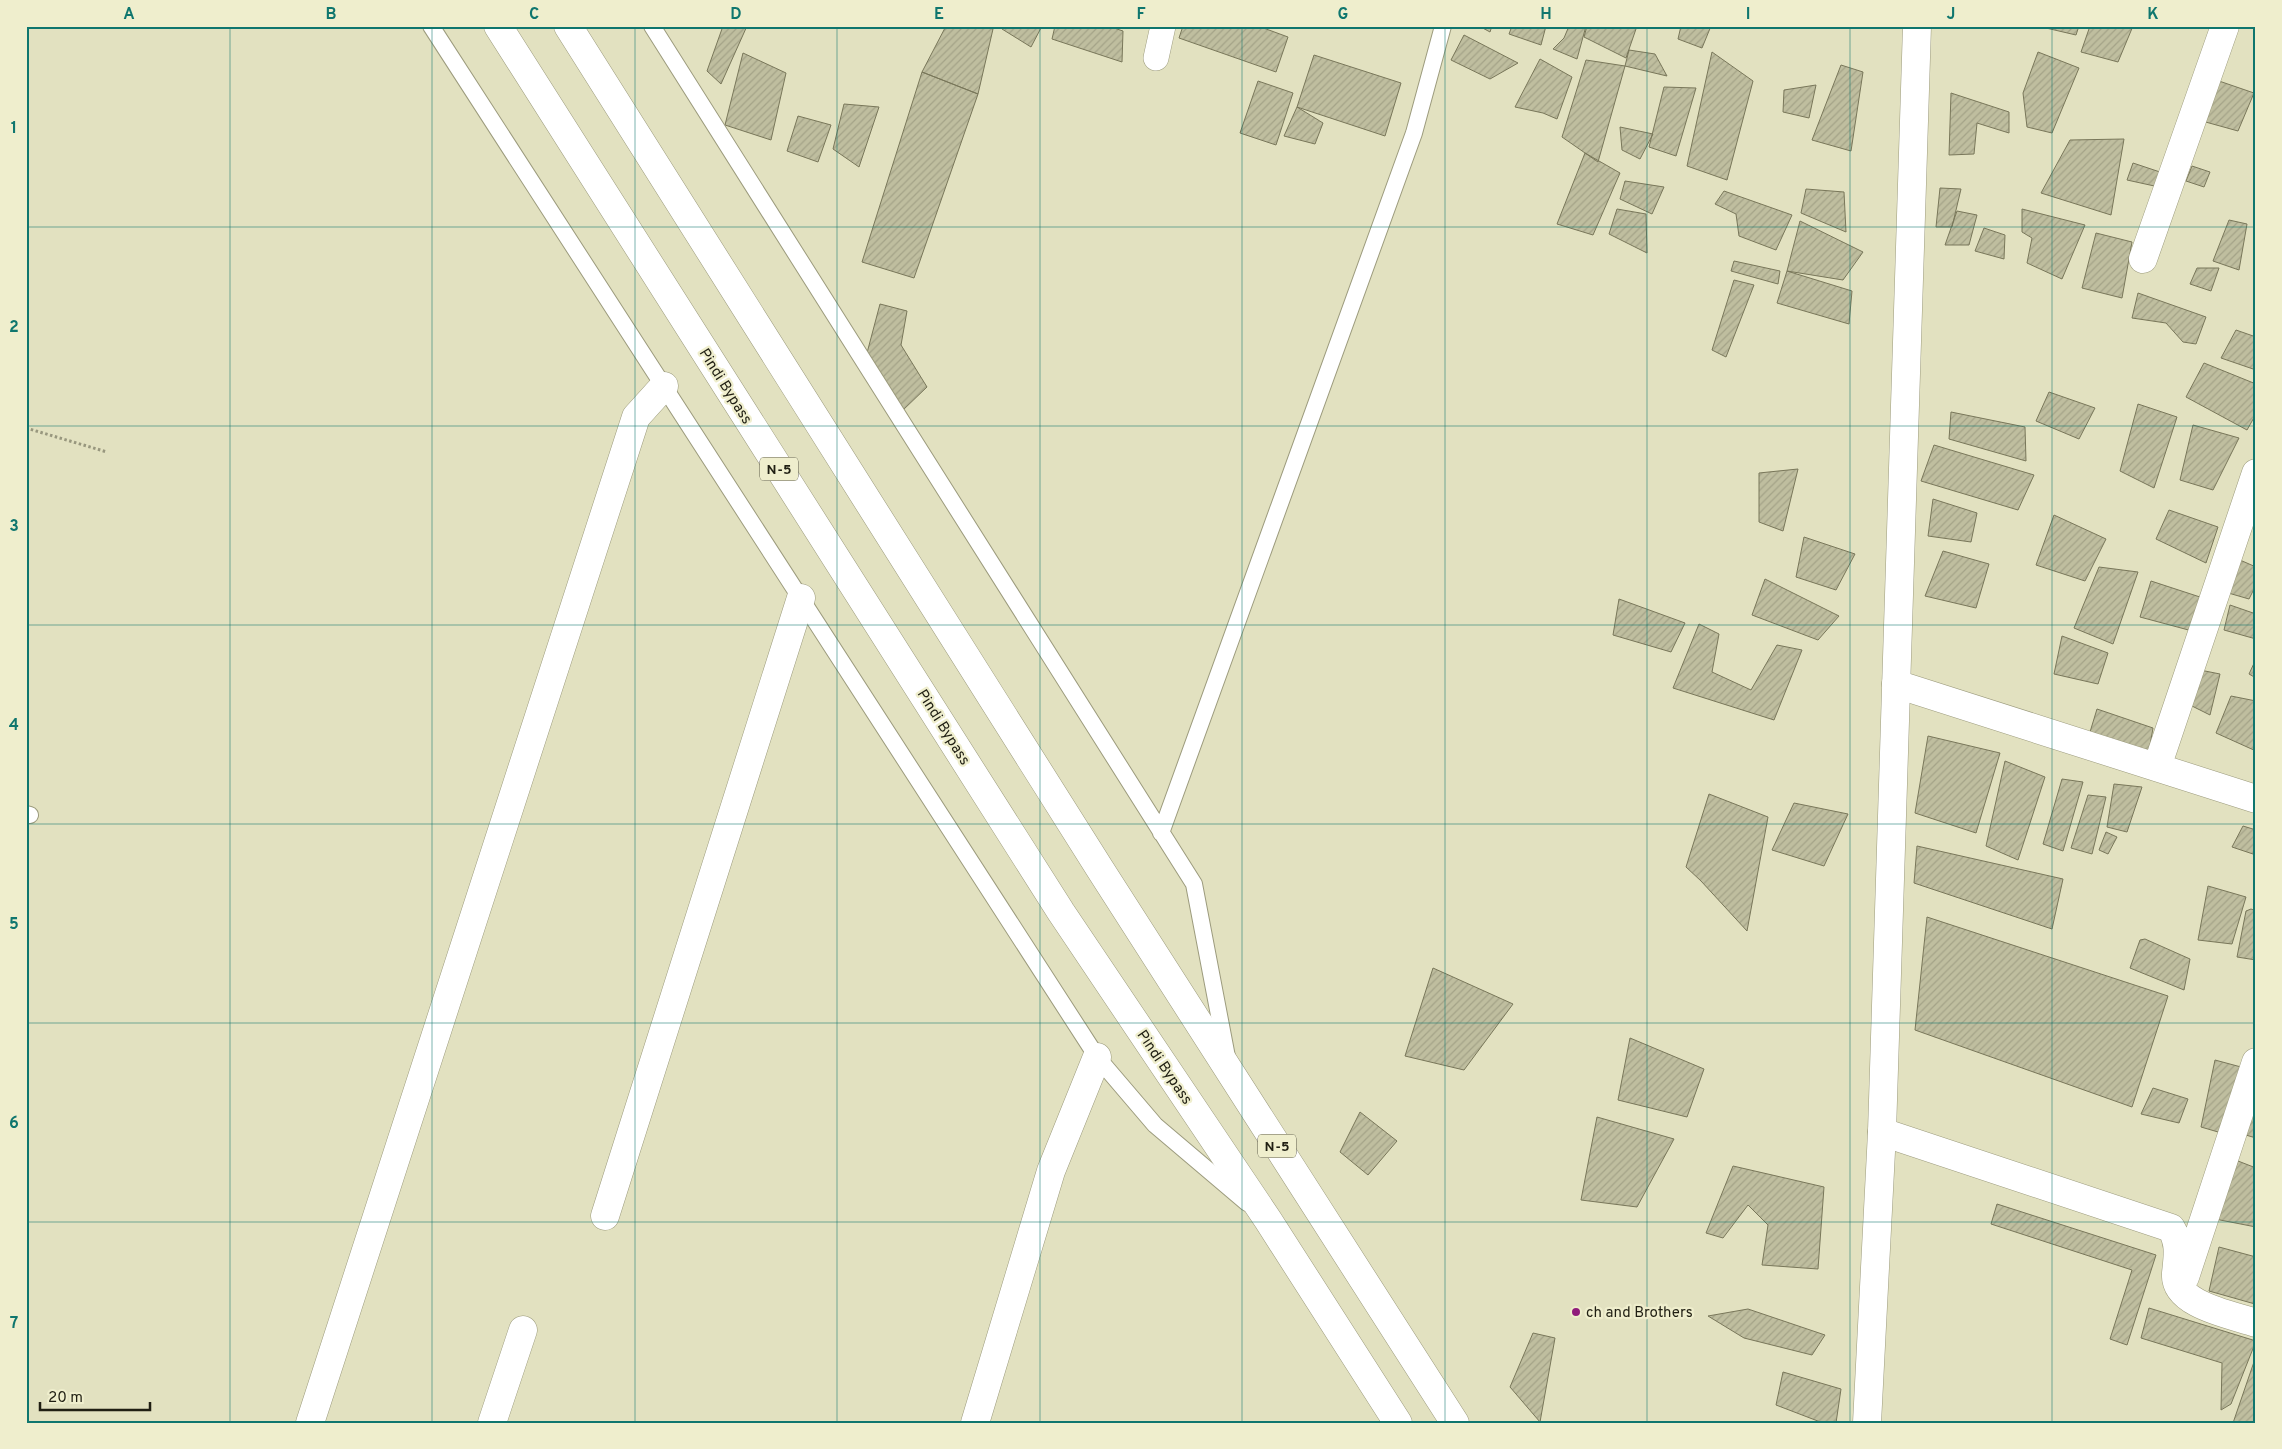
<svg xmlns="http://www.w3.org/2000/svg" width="2282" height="1449" font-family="Overpass,sans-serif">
  <defs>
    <pattern id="building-hatch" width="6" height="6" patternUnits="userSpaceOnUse" patternTransform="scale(1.25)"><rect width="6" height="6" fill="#bfbe9f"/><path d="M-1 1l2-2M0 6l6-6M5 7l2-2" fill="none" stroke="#a4a388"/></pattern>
  </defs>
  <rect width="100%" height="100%" fill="#e2e1c0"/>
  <path fill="url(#building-hatch)" stroke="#79775a" d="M723 26H747L721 84 707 71Z
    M946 26H979L993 29 978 94 922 72Z
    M1002 26H1042L1031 47 1002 29Z
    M1055 26H1108L1123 31 1122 62 1052 39Z
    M1183 26H1258L1288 37 1276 72 1179 38Z
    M1479 26H1492L1490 32Z
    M1512 26H1546L1541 45 1509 34Z
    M1569 26H1586L1577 59 1553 49 1564 38Z
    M1587 26H1637L1626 58 1584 37Z
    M1681 26H1711L1702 48 1678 39Z
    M2046 26H2079L2076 35 2046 28Z
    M2090 26H2133L2118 62 2081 52Z
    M1464 35 1518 63 1490 79 1451 60Z
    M1629 50 1655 54 1667 76 1625 66Z
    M1712 52 1753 81 1727 180 1687 166Z
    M2038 52 2079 68 2052 133 2027 127 2023 93Z
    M743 53 786 73 771 140 725 125Z
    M1314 55 1401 83 1385 136 1297 107Z
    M1540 59 1572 77 1557 119 1543 113 1515 107Z
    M1586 60 1625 66 1598 162 1562 137Z
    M1841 65 1863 72 1851 151 1812 140Z
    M922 72 978 94 914 278 862 262Z
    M1258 81 1293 93 1276 145 1240 133Z
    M2219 81 2254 93 2238 131 2202 121Z
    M1816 85 1809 118 1783 112 1784 90Z
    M1664 87 1696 88 1676 156 1649 147Z
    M1951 93 2009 112V133L1977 123 1974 154 1949 155Z
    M844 104 879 107 859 167 833 149Z
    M1297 107 1323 123 1315 144 1284 136Z
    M798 116 831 125 818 162 787 151Z
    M1620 127 1653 134 1640 159 1622 150Z
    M2124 139 2111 215 2041 193 2070 140Z
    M1585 153 1620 173 1593 235 1557 224Z
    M2133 163 2160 172 2159 187 2127 180Z
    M2192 166 2210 172 2204 187 2186 181Z
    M1625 181 1664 187 1652 214 1620 199Z
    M1940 188 1961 189 1952 227H1936Z
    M1806 189 1844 192 1846 232 1801 213Z
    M1724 191 1792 215 1776 250 1739 236 1736 214 1715 204Z
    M1617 209 1646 214 1647 253 1609 234Z
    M2022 209 2085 225 2062 279 2027 263 2032 238 2022 232Z
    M1957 211 1977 215 1969 245H1945Z
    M2229 220 2247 224 2239 270 2213 261Z
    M1800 221 1863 252 1843 280 1787 271Z
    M1984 228 2005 235 2004 259 1975 251Z
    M2096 233 2132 242 2122 298 2082 288Z
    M1734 261 1780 271 1778 284 1731 271Z
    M2197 268H2219L2211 291 2190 284Z
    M1787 271 1852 291 1849 324 1777 303Z
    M1734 280 1754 285 1726 357 1712 350Z
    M2138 293 2206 317 2196 344 2183 342 2166 323 2132 318Z
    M880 304 907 311 901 345 927 387 902 411 867 353Z
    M2236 330 2256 337V370L2221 358Z
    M2204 363 2256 384V414L2247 430 2186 397Z
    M2049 392 2095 408 2079 439 2036 421Z
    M2138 404 2177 417 2154 488 2120 471Z
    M1951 412 2025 427 2026 461 1949 439Z
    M2193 425 2239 438 2213 490 2180 480Z
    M1934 445 2034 475 2018 510 1921 481Z
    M1798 469 1783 531 1759 522V473Z
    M1933 499 1977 513 1971 542 1928 536Z
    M2169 510 2218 527 2206 563 2156 539Z
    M2054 515 2106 539 2085 581 2036 565Z
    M1804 537 1855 554 1836 590 1796 577Z
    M1943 551 1989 564 1976 608 1925 596Z
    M2233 557 2256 567V585L2249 599 2218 590Z
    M2099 567 2138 572 2113 644 2074 628Z
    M1765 579 1839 616 1818 640 1752 615Z
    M2151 581 2203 598 2196 632 2140 617Z
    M1619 599 1685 623 1671 652 1613 635Z
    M2230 605 2256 614V639L2224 630Z
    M1699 624 1719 634 1712 672 1751 690 1777 645 1802 650 1774 720 1673 688Z
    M2062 636 2108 653 2098 684 2054 674Z
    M2256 659V678L2249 674Z
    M2195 669 2220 674 2210 715 2188 704Z
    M2231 696 2256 701V751L2216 733Z
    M2097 709 2153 728 2149 751 2090 732Z
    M1928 736 2000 753 1976 833 1915 813Z
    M2005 761 2045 777 2018 860 1986 846Z
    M2062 779 2083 782 2063 851 2043 844Z
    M2114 784 2142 787 2127 832 2107 827Z
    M1709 794 1768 817 1747 931 1701 881 1686 867Z
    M2088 795 2106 797 2092 854 2071 848Z
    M1794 803 1848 814 1824 866 1772 850Z
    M2243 826 2256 830V855L2232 847Z
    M2106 832 2117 837 2108 854 2099 850Z
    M1917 846 2063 879 2052 929 1914 883Z
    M2208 886 2246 897 2232 944 2198 940Z
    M2251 909 2256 911V960L2237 957 2246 911Z
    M1927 917 2168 996 2132 1107 1915 1030Z
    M2145 939 2190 959 2184 990 2130 968 2140 940Z
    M1433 968 1513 1004 1464 1070 1405 1056Z
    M1630 1038 1704 1069 1687 1117 1618 1100Z
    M2215 1060 2241 1067 2225 1134 2201 1127Z
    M2153 1088 2188 1099 2179 1123 2141 1114Z
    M2256 1094V1138L2239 1133Z
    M1360 1112 1397 1141 1368 1175 1340 1152Z
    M1597 1117 1674 1139 1637 1207 1581 1200Z
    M2238 1161 2256 1168V1227L2215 1219Z
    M1733 1166 1824 1187 1818 1269 1762 1265 1768 1225 1748 1205 1723 1238 1706 1233Z
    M1997 1204 2156 1255 2127 1345 2110 1339 2132 1270 1991 1224Z
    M2219 1247 2256 1257 2255 1304 2209 1291Z
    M2149 1308 2256 1341 2231 1404 2221 1410 2222 1363 2141 1338Z
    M1748 1309 1825 1335 1812 1355 1744 1338 1708 1316Z
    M1533 1333 1555 1338 1540 1422 1510 1387Z
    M2256 1356V1423H2233Z
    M1783 1372 1841 1389 1836 1423H1823L1776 1405Z"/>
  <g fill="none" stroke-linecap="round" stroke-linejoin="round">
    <g stroke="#9c9b7d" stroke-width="18">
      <path id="service" d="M431 26 1097 1057 1155 1125 1247 1203
        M652 26 1194 884 1227 1057
        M26 814 30 815
        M1161 833 1414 133 1443 26"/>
    </g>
    <g stroke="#9c9b7d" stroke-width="26">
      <path id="pedestrian" d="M1156 58 1163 26"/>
    </g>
    <g stroke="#9c9b7d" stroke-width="29">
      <path id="minor" d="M2143 259 2225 26
        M1896 684 2256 799
        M2157 767 2256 473
        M1882 1132 2171 1228C2180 1243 2178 1255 2176 1273 2173 1305 2233 1315 2256 1323
        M605 1216 801 598
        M2185 1277 2256 1062
        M310 1423 636 417 664 386
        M492 1423 523 1330
        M975 1423 1051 1171 1097 1057"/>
    </g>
    <g stroke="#9c9b7d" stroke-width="29">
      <path id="tertiary" d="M1867 1423 1882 1132 1917 26"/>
    </g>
    <g stroke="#9c9b7d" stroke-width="29">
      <path id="trunk" d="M498 26 1061 912 1268 1220 1398 1423
        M568 26 1100 869 1455 1423"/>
    </g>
    <path stroke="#98977e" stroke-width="3" stroke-dasharray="2.5 2.5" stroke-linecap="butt" d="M26 428 107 452"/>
    <use href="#service" stroke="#fff" stroke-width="16"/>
    <use href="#pedestrian" stroke="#fff" stroke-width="25"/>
    <use href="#minor" stroke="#fff" stroke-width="28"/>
    <use href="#tertiary" stroke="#fff" stroke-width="28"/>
    <use href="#trunk" stroke="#fff" stroke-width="28"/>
  </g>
  <path fill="none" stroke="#0f766e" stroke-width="1" stroke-opacity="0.55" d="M230 26V1423M432 26V1423M635 26V1423M837 26V1423M1040 26V1423M1242 26V1423M1445 26V1423M1647 26V1423M1850 26V1423M2052 26V1423M26 227H2256M26 426H2256M26 625H2256M26 824H2256M26 1023H2256M26 1222H2256"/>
  <circle fill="#901c7b" stroke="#efeecd" stroke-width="2" cx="1576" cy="1312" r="5"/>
  <g text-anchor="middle" stroke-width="4.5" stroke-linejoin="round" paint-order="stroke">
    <g fill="#efeecd" stroke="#5e5d4b" stroke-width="1">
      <rect x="760" y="457.5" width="38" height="23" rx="4"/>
      <rect x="1258" y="1134.5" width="38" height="23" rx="4"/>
    </g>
    <g font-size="14" font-weight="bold" fill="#201f13">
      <text x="779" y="474">N-5</text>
      <text x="1277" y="1151">N-5</text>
    </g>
    <g font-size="15" fill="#201f13" stroke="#efeecd">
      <text transform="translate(726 386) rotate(58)" y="5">Pindi Bypass</text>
      <text transform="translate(944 727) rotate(58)" y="5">Pindi Bypass</text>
      <text transform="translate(1165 1067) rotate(56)" y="5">Pindi Bypass</text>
    </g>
    <g font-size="15" fill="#201f13" stroke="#efeecd" text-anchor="start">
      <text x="1586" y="1317">ch and Brothers</text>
    </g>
  </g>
  <rect width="2282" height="1449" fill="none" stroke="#efeecd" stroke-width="55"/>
  <path d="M40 1402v8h110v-8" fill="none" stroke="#201f13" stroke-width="2.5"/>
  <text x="48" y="1402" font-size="15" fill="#201f13" stroke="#efeecd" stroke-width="4" paint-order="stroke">20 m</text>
  <rect x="28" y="28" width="2226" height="1394" fill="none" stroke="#0f766e" stroke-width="2"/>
  <g font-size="16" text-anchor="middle" font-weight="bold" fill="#0f766e">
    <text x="129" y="19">A</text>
    <text x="331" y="19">B</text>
    <text x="534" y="19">C</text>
    <text x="736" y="19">D</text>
    <text x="939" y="19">E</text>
    <text x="1141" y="19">F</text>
    <text x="1343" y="19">G</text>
    <text x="1546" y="19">H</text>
    <text x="1748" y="19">I</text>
    <text x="1951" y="19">J</text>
    <text x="2153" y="19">K</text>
    <text x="14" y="133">1</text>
    <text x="14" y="332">2</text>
    <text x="14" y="531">3</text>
    <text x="14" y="730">4</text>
    <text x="14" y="929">5</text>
    <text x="14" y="1128">6</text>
    <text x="14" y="1328">7</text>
  </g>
</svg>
